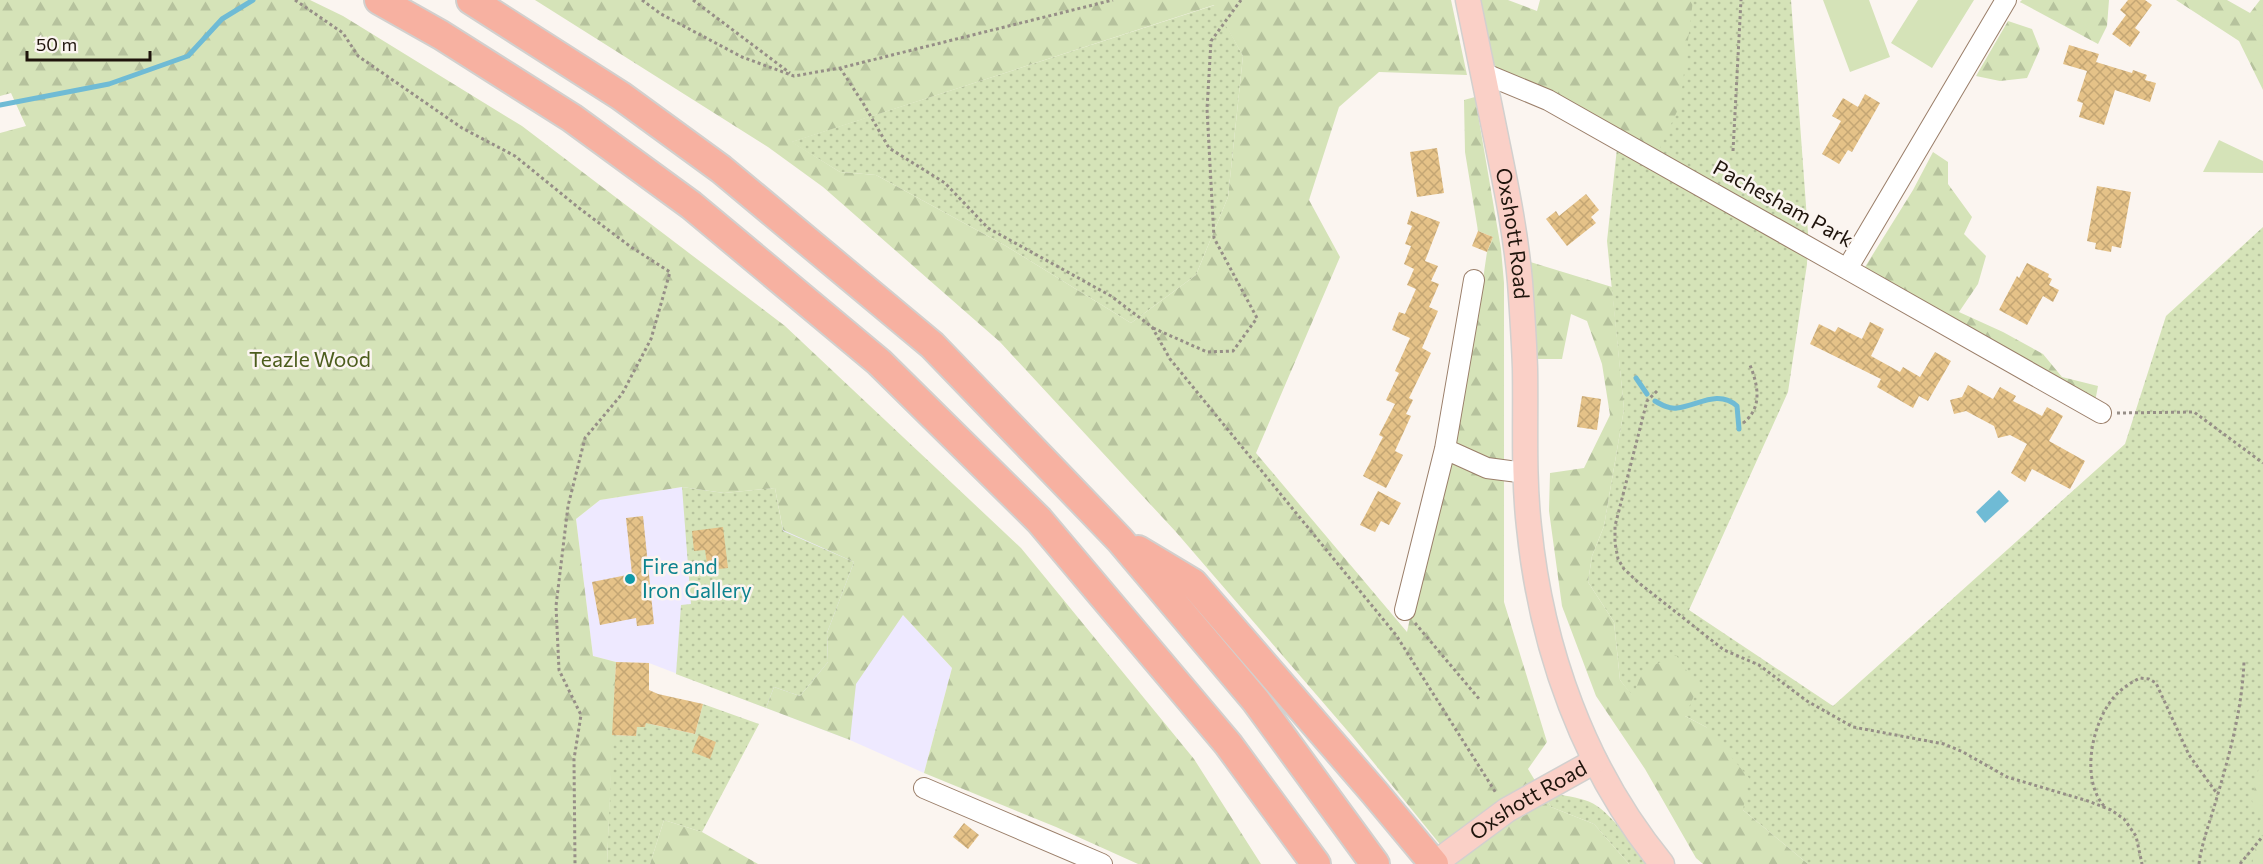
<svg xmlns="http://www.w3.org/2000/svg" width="2263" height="864" font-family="Commissioner,sans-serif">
  <defs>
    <pattern id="green-dots" width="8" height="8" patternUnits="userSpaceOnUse" patternTransform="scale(1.5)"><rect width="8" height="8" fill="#d5e3b8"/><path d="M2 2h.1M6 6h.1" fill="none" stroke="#b6c29d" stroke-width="1.8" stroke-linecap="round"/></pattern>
    <pattern id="forest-firs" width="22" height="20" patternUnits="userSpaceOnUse" patternTransform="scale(1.5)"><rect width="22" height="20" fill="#d5e3b8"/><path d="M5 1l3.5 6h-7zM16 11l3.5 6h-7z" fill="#b6c29d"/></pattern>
    <pattern id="building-cross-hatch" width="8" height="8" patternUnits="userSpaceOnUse" patternTransform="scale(1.5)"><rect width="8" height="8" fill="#e5c288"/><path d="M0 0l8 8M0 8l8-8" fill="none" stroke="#c4a674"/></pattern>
  </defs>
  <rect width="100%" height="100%" fill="#fbf5f0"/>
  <path fill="#eee9ff" d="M682 487 724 493 854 562 952 668 924 773 850 740 649 663 616 662 593 656 576 519 600 500Z"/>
  <path fill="url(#green-dots)" d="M1658 0H1791L1808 233 1807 264 1788 392 1689 610 1833 706 2125 444 2166 316 2263 227V864H1808L1743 810 1706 727 1685 716 1633 697 1620 680 1614 622 1588 582 1592 556 1604 526 1624 409 1607 241 1617 148 1628 133Z
    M1215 5 1243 56 1228 197 1196 275 1131 323 1006 246 876 175 840 172 791 142Z
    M682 487 724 493 775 488 783 531 854 562 827 633 828 662 800 696 774 687 766 708 676 674 681 605 691 604Z
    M703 704 759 724 702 832 664 820 650 864H607L612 735 636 736 637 727H645L647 711 650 724 695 734Z
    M1561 795C1573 797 1587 799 1597 806 1616 819 1633 846 1647 864H1629L1594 824 1551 807 1546 799Z"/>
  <path fill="url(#forest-firs)" fill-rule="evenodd" d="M0 0H310L343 16 522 126 785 326 1021 548 1194 759 1261 864H1138L1056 827 924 773 952 668 903 615 856 684 850 740 766 708 774 687 800 696 828 662 827 633 854 562 783 530 775 488 724 493 682 487 600 500 576 519 593 656 616 662 607 864H0V133L26 126 11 93 0 96Z
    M535 0H1451L1467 75 1379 72 1339 107 1309 200 1340 257 1256 453 1407 632 1482 286 1487 252 1493 237 1478 231 1465 152 1464 100 1475 97 1501 249 1504 283V602L1547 742 1528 769 1551 807 1594 824 1629 864H1456L1352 736 1176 532 1000 342 823 187 768 147ZM1214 5 1243 56 1228 197 1196 275 1131 323 1006 246 876 175 840 172 792 142Z
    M1480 0H1508L1537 11 1540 0H1693L1680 105 1659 150 1575 105 1495 68Z
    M2022 0H2109L2107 26 2098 44 2020 2Z
    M2176 0H2227L2250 13 2260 0H2263V90L2239 41Z
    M2008 21 2032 29 2040 49 2027 78 2000 81 1976 76Z
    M1933 152 1948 162V184L1972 217 1964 234 1986 256 1978 284 1959 312 2003 332 2043 354 2062 377 2098 386 2095 402 1871 280 1865 267 1913 190Z
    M1527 261 1612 287 1624 409 1604 526 1592 556 1588 582 1614 622 1620 680 1633 696 1643 670 1676 655 1698 687 1685 716 1706 727 1749 778 1743 810 1808 864H1703L1696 858 1645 769 1596 696 1562 606 1549 511 1550 473 1584 468 1610 415 1602 364 1587 321 1571 314 1562 359H1537Z
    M2263 747V864H2252L2263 816 2252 801Z
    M664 820 702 832 758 864H650Z"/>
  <path fill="#d5e3b8" d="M1823 0H1869L1890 57 1850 72Z
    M1918 0H1974L1932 68 1891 43Z
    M2219 140 2263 161V173L2203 172Z"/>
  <path fill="#6fbbd5" d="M1999 490 2009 501 1985 523 1976 512Z"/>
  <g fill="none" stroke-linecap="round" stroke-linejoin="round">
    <path stroke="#6fbbd5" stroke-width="5" d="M0 105 109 84 188 56 222 19 253 0
      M1636 378 1647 394
      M1655 401C1662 405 1669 409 1677 408 1697 406 1718 389 1737 406L1739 429"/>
  </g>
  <path fill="url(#building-cross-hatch)" d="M2128 0H2145L2152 5 2135 28 2140 32 2130 47 2112 34 2126 15 2120 10Z
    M2069 45 2099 54 2096 62 2132 73 2133 70 2147 75 2145 80 2156 83 2150 102 2115 90 2104 125 2079 117 2083 103 2077 101 2087 71 2063 64Z
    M1865 94 1880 103 1852 152 1848 150 1839 164 1822 154 1841 121 1832 116 1843 98 1858 107Z
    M1437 148 1444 193 1417 197 1410 152Z
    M2097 186 2131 192 2121 248 2112 246 2111 252 2095 249 2096 243 2087 241Z
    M1586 194 1599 210 1591 217 1596 223 1567 246 1546 219 1556 211 1559 216Z
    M1411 211 1440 222 1425 261 1438 266 1431 281 1439 284 1429 307 1438 311 1422 348 1431 353 1409 398 1413 400 1406 414 1411 416 1395 451 1403 455 1386 488 1363 476 1383 437 1379 435 1395 404 1386 400 1399 373 1395 371 1410 338 1392 330 1399 312 1405 314 1416 289 1407 285 1414 269 1404 264 1411 246 1405 244 1412 226 1407 224Z
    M1478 231 1493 237 1487 252 1472 246Z
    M2027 263 2049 274 2048 277 2052 279 2049 285 2059 290 2053 302 2043 296 2027 325 1999 310 2017 276 2019 278Z
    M1870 322 1884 329 1871 356 1900 372 1903 367 1920 377 1935 352 1951 361 1928 401 1919 396 1913 408 1877 387 1881 379 1810 344 1819 324 1835 332 1838 327 1862 339Z
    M1968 385 1993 399 2000 387 2016 396 2013 401 2042 416 2047 407 2063 416 2049 441 2085 461 2070 489 2032 469 2025 482 2011 473 2027 444 2010 435 1998 438 1994 426 1966 411 1954 414 1950 400 1962 397Z
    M1582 396 1601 399 1597 430 1577 427Z
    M1378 491 1401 503 1389 525 1381 521 1375 532 1360 525Z
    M643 516 654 624 637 626 636 618 600 625 592 582 632 574 626 518Z
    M723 527 728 568 708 570 705 550 694 551 692 531Z
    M616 662 649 663V690L658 694 703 704 695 734 646 723 645 727H637L636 736 612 735Z
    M699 735 716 742 710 759 692 752Z
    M964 823 979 835 968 849 953 837Z"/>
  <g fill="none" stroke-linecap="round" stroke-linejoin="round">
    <g stroke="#9a7e69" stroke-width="22">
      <path id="minor" d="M1483 73 1548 100 1847 269 2006 0
        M1847 269 2101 413
        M1445 449 1487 468 1526 473
        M1405 610 1445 449 1474 280
        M924 788 1102 864"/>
    </g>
    <g stroke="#d2d0ce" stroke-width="27">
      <g id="major">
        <path id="s1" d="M1468 0C1478 49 1488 98 1498 147 1507 191 1516 236 1520 282 1522 310 1524 339 1525 368 1526 421 1523 474 1529 527 1541 648 1584 769 1662 864"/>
        <path id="s2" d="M1434 864 1507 810 1595 761"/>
      </g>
    </g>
    <g stroke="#d2d0ce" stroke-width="32">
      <path id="highway" d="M379 0 441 35 572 118 691 205 879 362 1039 520 1228 744 1316 864
        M471 0 621 96 721 169 932 345 1120 540 1256 701 1375 864
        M1138 550 1193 583 1374 792 1434 864"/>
    </g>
    <path stroke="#968e87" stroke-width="3" stroke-dasharray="3 3" stroke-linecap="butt" d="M295 0 343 33 358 56 462 128 515 156 579 208 631 247 670 272 651 339 622 394 585 438 568 506 556 606 559 670 581 715 574 759 575 864
      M642 0 661 14 742 57 794 76 840 68 1113 0
      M693 0 790 73
      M840 68 863 103 889 148 945 183 988 228 1111 296 1152 327 1170 359 1396 635 1496 793
      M1733 151 1741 0
      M1153 328 1207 352 1233 351 1257 318 1214 238 1207 109 1211 41 1241 0
      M1657 391 1647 401 1615 526V543L1618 559 1624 569 1639 583 1724 650 1759 665 1807 701 1853 727 1944 744 1963 752 2007 777 2088 801 2111 810 2124 819 2136 836 2142 864
      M2117 413 2194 412 2263 463
      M1743 423C1763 408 1758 385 1750 365
      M1415 623 1480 700
      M2104 806C2080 778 2092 723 2114 697 2121 689 2130 683 2140 678L2149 679 2156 683 2189 755 2218 795
      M2199 864C2202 841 2211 819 2217 797 2230 753 2242 709 2244 662
      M2240 864 2263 836"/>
    <use href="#minor" stroke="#fff" stroke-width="20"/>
    <use href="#major" stroke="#fad0c7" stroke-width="24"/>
    <use href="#highway" stroke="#f7b1a1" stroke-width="28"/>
  </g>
  <circle fill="#0f9aa8" stroke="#fbf5f0" stroke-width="2" cx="630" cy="579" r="6"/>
  <g text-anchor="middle" stroke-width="5" stroke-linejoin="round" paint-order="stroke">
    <g font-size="21" fill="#1f140c" stroke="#fbf5f0">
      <text transform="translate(1783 204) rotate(29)" y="7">Pachesham Park</text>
      <text dy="7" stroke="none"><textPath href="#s1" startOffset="238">Oxshott Road</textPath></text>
      <text dy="7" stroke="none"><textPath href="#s2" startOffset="114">Oxshott Road</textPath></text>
    </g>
    <g font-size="21" fill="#4c5d1d" stroke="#fbf5f0">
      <text x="310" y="367">Teazle Wood</text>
    </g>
    <g font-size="21" fill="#0d838f" stroke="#fbf5f0" text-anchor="start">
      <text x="642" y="574">Fire and<tspan x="642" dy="24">Iron Gallery</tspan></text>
    </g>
  </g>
  <path d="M27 51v9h123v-9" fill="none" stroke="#1f140c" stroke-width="3"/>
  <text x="36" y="51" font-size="18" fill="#1f140c" stroke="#fbf5f0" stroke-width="4.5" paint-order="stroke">50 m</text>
</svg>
